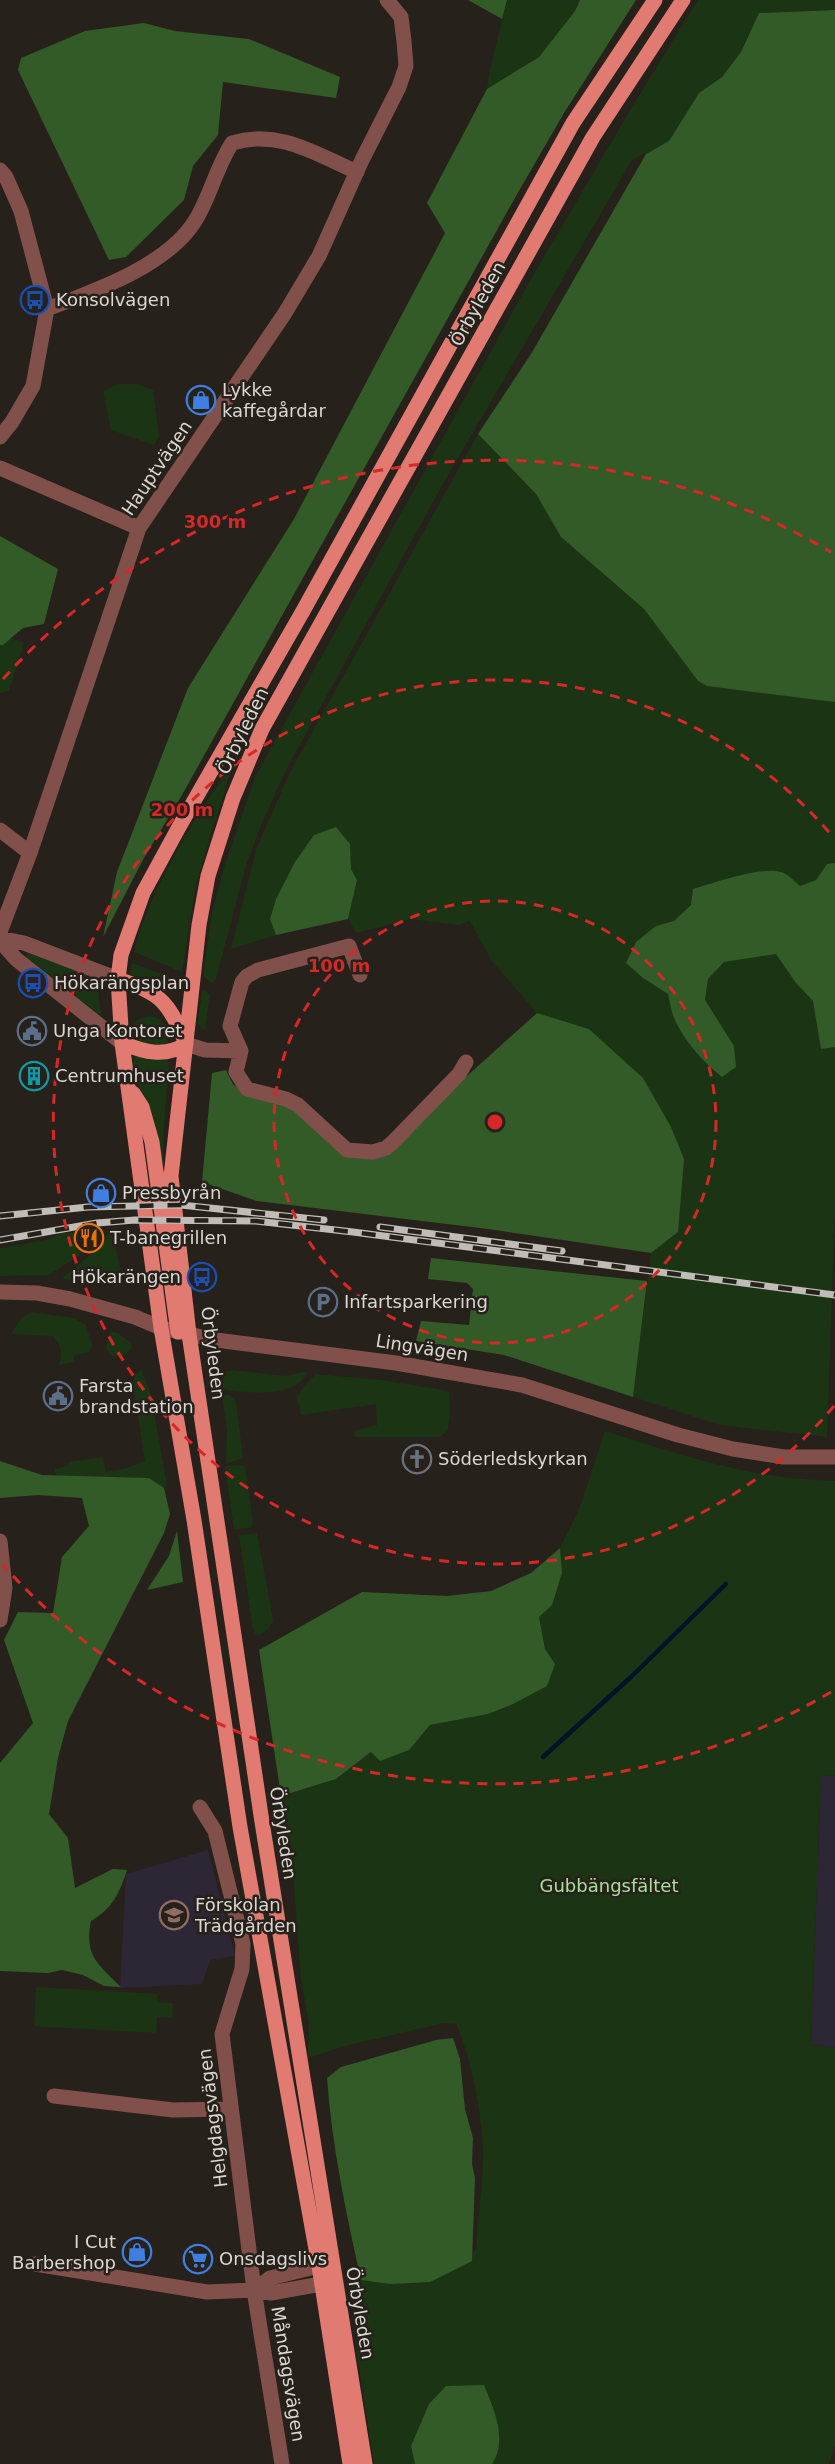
<svg xmlns="http://www.w3.org/2000/svg" width="835" height="2464" font-family="'DejaVu Sans',sans-serif">
  <rect width="100%" height="100%" fill="#27211b"/>
  <path fill="#2d2635" d="M835 1775V2048L811 2044 821 1776Z
    M208 1850 235 1956 210 1960 202 1984 120 1988 126 1874Z"/>
  <path fill="#1b3414" d="M507 0H580L575 11 539 57 487 89 490 69Z
    M698 0H835V10L759 13 741 52 722 77 699 93 669 142 632 160 444 482 285 772 259 830 246 866 216 979 212 983 203 976 212 913 225 864 256 775 528 284 635 102Z
    M118 384H137L153 390 159 437 154 445 111 430 103 391Z
    M478 434 536 494 561 537 644 609 698 681 835 702V1209L827 1437 720 1425 633 1397 651 1253 678 1232 615 1054 589 1029 537 1013 491 960 470 921 459 925 410 919 356 933 348 919 357 880 351 869 350 844 270 919 276 935 231 949 256 850 289 774Z
    M0 634 24 643 9 691 0 693Z
    M234 761 196 884 182 972 134 952C150 888 196 816 234 761Z
    M28 951 97 979 101 1016 26 957Z
    M132 963 183 982 181 992 130 974Z
    M202 990 210 994 205 1030 201 1028 198 1022Z
    M151 1016 160 1019 169 1031 167 1045 164 1048 135 1041 131 1034C132 1021 139 1017 151 1016Z
    M135 1056 169 1061 163 1137V1163L161 1164C159 1152 158 1139 155 1127 151 1109 127 1071 135 1056Z
    M112 1232 122 1276 121 1286C114 1287 70 1281 62 1278L99 1248 104 1243 107 1233Z
    M61 1233H79L80 1255 49 1275 0 1276V1248L50 1239Z
    M32 1312 74 1318 86 1325 92 1345 89 1352 75 1355 73 1362 58 1365C65 1353 60 1346 53 1336L11 1334C16 1326 22 1315 32 1312Z
    M110 1332 118 1333 131 1343 132 1348C125 1356 120 1358 110 1355L106 1348Z
    M141 1369 151 1395 167 1485 164 1488 149 1478 57 1476 54 1469 68 1466 69 1462 103 1457 106 1472 127 1468 145 1461 133 1385 134 1377Z
    M232 1370 286 1376 303 1372 307 1373C296 1399 244 1393 222 1389L224 1372Z
    M316 1374 381 1380 449 1391 450 1413 448 1430 440 1437H355L353 1431 377 1425 376 1404 301 1415 297 1397 304 1386Z
    M222 1395H230L236 1402 243 1458 226 1464 227 1431Z
    M605 1431C684 1456 751 1479 835 1481V1775L821 1776 811 2044 835 2048V2445L829 2464H374L358 2361 352 2301 347 2278C387 2278 441 2271 476 2250 478 2220 482 2191 483 2161 484 2123 472 2059 456 2024L444 2023 345 2046 308 2058 309 2025 301 1979 291 1845 272 1799 336 1779 372 1752 422 1734 430 1725 488 1714 555 1664 545 1649 539 1617 560 1555V1548L580 1507Z
    M245 1465 253 1523 250 1528 234 1529 225 1466Z
    M257 1533 273 1620 269 1628 262 1634 256 1635 253 1629 239 1535Z
    M36 1987 158 1994 157 2002 173 2003 172 2018 157 2017 156 2033 34 2026Z"/>
  <path fill="#325b27" d="M468 0H507L502 19Z
    M580 0H636L564 113 516 196 182 795 144 858 103 937 117 872 188 688 294 519 445 233 427 203 487 89 539 57 575 11Z
    M835 10V702L707 686 698 681 644 609 561 537 536 494 478 434 531 354 646 154 669 141 699 93 722 77 741 52 759 13Z
    M144 23 175 31 249 39 340 77 336 98 223 82 218 135 193 166 184 200 126 257 109 260 18 70 21 58 85 31Z
    M0 536 58 569 44 624 23 628 3 645H0Z
    M336 827 350 844 351 869 357 880 348 919 276 935 270 919 276 899 295 862 314 835Z
    M835 863V1047L821 1049 813 1001 796 983 776 954 724 962 708 979 705 1000 734 1046 736 1067 722 1077C703 1062 684 1041 674 1018 671 1011 670 1002 668 994L643 978 626 963 636 942 656 926 674 921 691 905 693 889C714 883 761 866 781 872 788 874 795 882 800 886L816 880 827 864Z
    M537 1013 589 1029 643 1078 671 1127 684 1159 678 1232 651 1253 488 1229 257 1201 202 1182 212 1073 226 1070 233 1084 242 1091 287 1104 335 1145 380 1154Z
    M431 1258 647 1281 633 1397 504 1355 416 1341 421 1321 469 1325 473 1289 467 1283 428 1279Z
    M0 1461 42 1475 149 1478 164 1488 170 1514 164 1533 68 1721 58 1758 49 1814 68 1838 75 1888 113 1869 127 1870C119 1894 113 1908 91 1921 84 1956 98 1964 121 1987L104 1986 83 1975 62 1970 48 1973 0 1971V1763L33 1723 4 1640 18 1612 53 1613 62 1557 89 1526 82 1498 38 1495 0 1498Z
    M177 1531 183 1582 147 1590 169 1556Z
    M560 1548 562 1573 552 1605 539 1617 545 1649 555 1664 547 1686 513 1704 488 1714 430 1725 409 1750 380 1761 371 1752 336 1779 281 1796 259 1650 362 1592 447 1596 491 1591 531 1573Z
    M453 2038 460 2059 465 2109 473 2138 472 2164 475 2178 472 2261 430 2282 390 2284 361 2280C346 2213 332 2147 327 2078L341 2067 436 2040Z
    M484 2385C494 2409 508 2440 492 2464H415L411 2446 429 2404 446 2386Z"/>
  <g fill="none" stroke-linecap="round" stroke-linejoin="round">
    <path stroke="#001329" stroke-width="4.5" d="M543 1757 631 1677 726 1584"/>
    <path stroke="#82504a" stroke-width="15" d="M0 170 6 177 21 211 47 309 33 386 12 422 0 437
      M47 309C94 291 167 266 195 221 210 197 216 168 232 143 279 129 314 153 357 172
      M0 468 139 528
      M0 830 30 853
      M0 932 30 853 139 528 285 313 319 256 362 160 399 87 406 66 404 41 401 17 387 0
      M0 938 24 943 118 979
      M0 941 16 959 122 1043
      M360 975 349 946 258 970 247 976 242 982 230 1026 241 1051 236 1072 247 1089 286 1099 298 1105 347 1150 373 1152 386 1148 393 1142 459 1074 466 1062
      M186 1044 205 1050 241 1051
      M0 1292 37 1293 70 1299 135 1317 161 1328 216 1340 396 1363 522 1385 678 1435 733 1449 784 1457H835
      M0 1541 5 1588 0 1620
      M200 1807 215 1831 243 1944 242 1969 222 2034 254 2290 282 2464
      M54 2096 173 2110 231 2109
      M35 2264 207 2292 254 2290 271 2293 321 2284
      M254 2290 270 2278 319 2266"/>
    <path stroke="#e17a71" stroke-width="15" d="M118 979C160 993 168 1001 185 1041
      M122 1043C144 1052 165 1058 186 1044
      M133 1093 142 1107 152 1142 178 1332
      M350 2464 319 2266 240 1827 194 1520 161 1328 122 1043 118 979 121 955 143 893 179 827 303 611 573 123 655 0
      M365 2464 262 1822 189 1334 171 1176 199 925 208 876 233 798 262 729 593 137 683 0"/>
    <g stroke="#c0bcb7" stroke-width="7">
      <path id="rail" d="M0 1216 88 1207 181 1205 324 1220
        M380 1227 562 1251
        M0 1240 97 1223 135 1220 256 1221 353 1232 835 1295"/>
    </g>
    <use href="#rail" stroke="#27211b" stroke-width="4.5" stroke-dasharray="14" stroke-linecap="butt"/>
  </g>
  <g fill="none" stroke="#d62828" stroke-width="3" stroke-dasharray="10 8">
    <circle cx="495" cy="1122" r="221"/>
    <path d="M834 1406A442 442 0 1 1 834 838"/>
    <path d="M831 1692A662 662 0 0 1 3 1565M3 679A662 662 0 0 1 831 552"/>
  </g>
  <defs>
    <g id="bus-ring" transform="scale(1.5)"><circle r="9.5" fill="#27211b" stroke="#1a4fb4" stroke-width="1.5"/><path d="M-5-6H5V4H4V6H2V4H-2V6H-4V4H-5ZM-3.5-4V0h7V-4ZM-3.5 1.2v1.5H-2V1.2ZM2 1.2v1.5H3.5V1.2Z" fill="#1a4fb4"/></g>
    <g id="shop-ring" transform="scale(1.5)"><circle r="9.5" fill="#27211b" stroke="#3f7fe0" stroke-width="1.5"/><path d="M-5-2.5h2.3a2.7 3.5 0 0 1 5.4 0H5L5.5 6h-11ZM-1.5-2.5h3a1.5 2.3 0 0 0-3 0Z" fill="#3f7fe0"/></g>
    <g id="civic-ring" transform="scale(1.5)"><circle r="9.5" fill="#27211b" stroke="#5c6f8a" stroke-width="1.5"/><path d="M-.6-6.5H3V-4.5H.6V-3L4-1V1h2V6H-6V1h2V-1L-.6-3ZM-1.2 2.5V6h2.4V2.5Z" fill="#5c6f8a"/></g>
    <g id="building-ring" transform="scale(1.5)"><circle r="9.5" fill="#27211b" stroke="#0f9aa8" stroke-width="1.5"/><path d="M-4-6H4V6H1V3H-1V6H-4ZM-2.5-4.3h1.7v1.8h-1.7ZM.8-4.3h1.7v1.8H.8ZM-2.5-1h1.7V.8h-1.7ZM.8-1h1.7V.8H.8Z" fill="#0f9aa8"/></g>
    <g id="restaurant-ring" transform="scale(1.5)"><circle r="9.5" fill="#27211b" stroke="#e8710a" stroke-width="1.5"/><path d="M-5-6h1v4h1v-4h1v4h1v-4h1v5L-1.5 .5V6h-2V.5L-5-1ZM5-6V6H3V1.5H1.5Q1.5-4 5-6Z" fill="#e8710a"/></g>
    <g id="parking-ring" transform="scale(1.5)"><circle r="9.5" fill="#27211b" stroke="#5c6f8a" stroke-width="1.5"/><path d="M-3.5-5.5H1a3.5 3.5 0 0 1 0 7H-1V5.5H-3.5ZM-1-3.4V-.6H.8a1.4 1.4 0 0 0 0-2.8Z" fill="#5c6f8a"/></g>
    <g id="church-ring" transform="scale(1.5)"><circle r="9.5" fill="#27211b" stroke="#6b7280" stroke-width="1.5"/><path d="M-1.2-6h2.4v3.5h3.3v2.4h-3.3V6h-2.4V-.1h-3.3v-2.4h3.3Z" fill="#6b7280"/></g>
    <g id="school-ring" transform="scale(1.5)"><circle r="9.5" fill="#27211b" stroke="#8d6e63" stroke-width="1.5"/><path d="M0-5L7-2L0 1L-7-2ZM-4 1L0 2.5L4 1V4Q0 6-4 4Z" fill="#8d6e63"/></g>
    <g id="supermarket-ring" transform="scale(1.5)"><circle r="9.5" fill="#27211b" stroke="#3f7fe0" stroke-width="1.5"/><path d="M-6-5.5h2.5l.6 2H6L4.5 2H-2.5L-4.4-4H-6ZM-1.5 3.2a1.3 1.3 0 1 0 .1 0ZM3 3.2a1.3 1.3 0 1 0 .1 0Z" fill="#3f7fe0"/></g>
  </defs>
  <g fill-rule="evenodd">
    <use href="#bus-ring" x="35" y="300"/>
    <use href="#shop-ring" x="201" y="400"/>
    <use href="#bus-ring" x="33" y="983"/>
    <use href="#civic-ring" x="32" y="1031"/>
    <use href="#building-ring" x="34" y="1076"/>
    <use href="#shop-ring" x="101" y="1193"/>
    <use href="#restaurant-ring" x="89" y="1238"/>
    <use href="#bus-ring" x="202" y="1277"/>
    <use href="#parking-ring" x="323" y="1302"/>
    <use href="#civic-ring" x="58" y="1396"/>
    <use href="#church-ring" x="417" y="1459"/>
    <use href="#school-ring" x="174" y="1915"/>
    <use href="#shop-ring" x="137" y="2252"/>
    <use href="#supermarket-ring" x="198" y="2259"/>
  </g>
  <g text-anchor="middle" stroke-width="5" stroke-linejoin="round" paint-order="stroke">
    <g font-size="18" fill="#dbd7d3" stroke="#27211b" text-anchor="start">
      <text x="56" y="306">Konsolvägen</text>
      <text x="222" y="396">Lykke<tspan x="222" dy="21">kaffegårdar</tspan></text>
      <text x="54" y="989">Hökarängsplan</text>
      <text x="53" y="1037">Unga Kontoret</text>
      <text x="55" y="1082">Centrumhuset</text>
      <text x="122" y="1199">Pressbyrån</text>
      <text x="110" y="1244">T-banegrillen</text>
      <text x="181" y="1283" text-anchor="end">Hökarängen</text>
      <text x="344" y="1308">Infartsparkering</text>
      <text x="79" y="1392">Farsta<tspan x="79" dy="21">brandstation</tspan></text>
      <text x="438" y="1465">Söderledskyrkan</text>
      <text x="195" y="1911">Förskolan<tspan x="195" dy="21">Trädgården</tspan></text>
      <text x="116" y="2248" text-anchor="end">I Cut<tspan x="116" dy="21">Barbershop</tspan></text>
      <text x="219" y="2265">Onsdagslivs</text>
    </g>
    <g font-size="18" fill="#dbd7d3" stroke="#27211b">
      <text transform="translate(478 304) rotate(-61)" y="6">Örbyleden</text>
      <text transform="translate(157 468) rotate(-56)" y="6">Hauptvägen</text>
      <text transform="translate(243 731) rotate(-64)" y="6">Örbyleden</text>
      <text transform="translate(422 1348) rotate(9)" y="6">Lingvägen</text>
      <text transform="translate(213 1353) rotate(83)" y="6">Örbyleden</text>
      <text transform="translate(283 1833) rotate(81)" y="6">Örbyleden</text>
      <text transform="translate(213 2118) rotate(-97)" y="6">Helgdagsvägen</text>
      <text transform="translate(360 2313) rotate(80)" y="6">Örbyleden</text>
      <text transform="translate(288 2374) rotate(81)" y="6">Måndagsvägen</text>
    </g>
    <g font-size="18" fill="#a3e193" stroke="#27211b">
      <text x="609" y="1892">Gubbängsfältet</text>
    </g>
  </g>
  <circle cx="495" cy="1122" r="9" fill="#d62828" stroke="#27211b" stroke-width="3"/>
  <g font-size="18" text-anchor="middle" font-weight="bold" fill="#d62828" stroke="#27211b" stroke-width="5" stroke-linejoin="round" paint-order="stroke">
    <text x="215" y="528">300 m</text>
    <text x="182" y="816">200 m</text>
    <text x="339" y="972">100 m</text>
  </g>
</svg>
